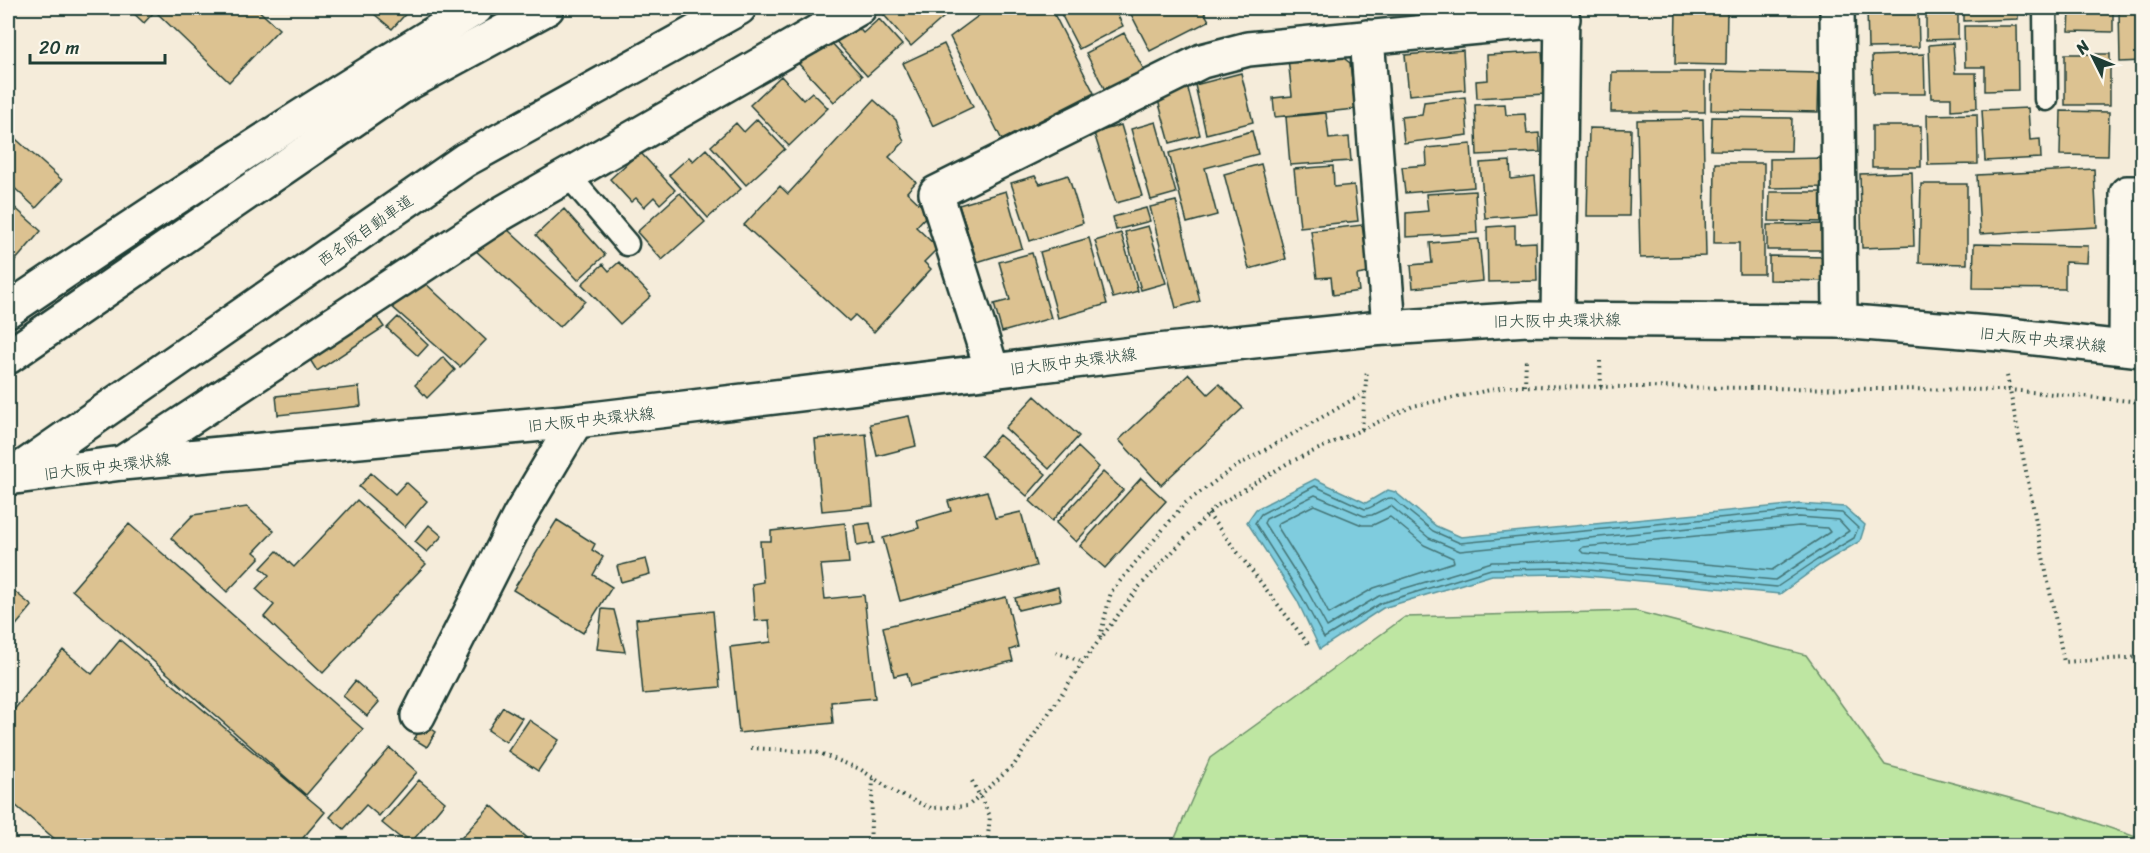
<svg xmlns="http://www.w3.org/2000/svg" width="2150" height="853" font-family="Sriracha,'Klee One',sans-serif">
  <rect width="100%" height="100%" fill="#f5ecda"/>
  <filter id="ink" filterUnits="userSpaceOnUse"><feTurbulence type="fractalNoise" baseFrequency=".0167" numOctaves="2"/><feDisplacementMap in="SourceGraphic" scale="12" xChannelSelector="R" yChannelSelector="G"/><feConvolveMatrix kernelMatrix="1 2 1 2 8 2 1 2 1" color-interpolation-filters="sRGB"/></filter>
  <g filter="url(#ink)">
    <path fill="#bee6a2" stroke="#6e926b" stroke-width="1.5" d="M1635 611 1806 655 1885 765 2066 813 2142 839V845H1172L1210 758 1405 617Z"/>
    <path fill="#7fccde" stroke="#59939a" stroke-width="1.5" d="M1315 479 1366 503 1388 490 1395 492 1436 526 1461 537 1799 504 1845 507 1865 525 1860 541 1820 565 1780 594 1566 574 1492 575 1383 608 1320 649 1297 600 1247 522 1256 509Z"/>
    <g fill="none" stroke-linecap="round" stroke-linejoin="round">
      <path stroke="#457678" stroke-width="1.5" d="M1315 486 1365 509C1375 508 1382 497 1392 498L1433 531 1460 543 1799 510 1842 513 1858 528 1854 538 1817 560 1777 587 1566 568 1491 569 1381 603 1324 638 1302 597 1255 523 1261 514Z
        M1315 495 1364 516 1372 515 1391 506 1429 538 1460 551 1799 517 1839 520 1849 531 1775 580 1567 561 1492 562 1379 596 1327 627 1308 592 1264 523 1266 519Z
        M1314 505 1362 525H1373L1390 517 1424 545 1453 558 1454 562 1374 588 1329 614 1316 588 1277 526 1279 523Z
        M1799 526 1827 528 1830 532 1772 570 1583 553 1580 550 1583 547Z"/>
    </g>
    <path fill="#dcc291" stroke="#1f3d34" stroke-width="1.5" d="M128 8H256L279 29 229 82 155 11 144 23Z
      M367 8H411L392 29Z
      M893 8H938L945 16 911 46 884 15Z
      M989 8H1051L1094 93 1002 140 950 37Z
      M1058 8H1114L1123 26 1079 49Z
      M1144 8H1202L1209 21 1150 51 1131 14Z
      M1676 8H1727L1726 65 1675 64Z
      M1734 8H1797V12L1735 13Z
      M1867 8H1918L1919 47 1868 48Z
      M1926 8H1958V39L1926 40Z
      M1964 8H2018V19L1964 21Z
      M2070 8H2113V32L2069 31Z
      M2119 8H2142V61L2120 62Z
      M879 19 902 45 867 76 834 39 853 22 863 33Z
      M1964 26H2017L2018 90 1985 91V67H1965Z
      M1124 33 1144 70 1105 90 1086 53Z
      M830 41 862 76 834 102 798 63 813 49 817 53Z
      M1953 43 1955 73H1976L1977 108 1951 110V98H1931L1929 45Z
      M944 44 973 107 933 126 903 63Z
      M1463 50 1465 90 1409 95 1405 55Z
      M1542 52 1545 94 1477 98 1476 81 1488 80 1487 55Z
      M1337 53 1350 63 1355 109 1275 117 1273 98 1292 96 1288 58Z
      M1924 54 1925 94H1873L1872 56Z
      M2065 54H2110V105H2065Z
      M1712 71 1819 73 1818 112 1711 110Z
      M1612 72H1705V112H1611Z
      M1241 73 1253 122 1206 134 1195 85Z
      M781 76 803 100 812 92 828 108 789 146 750 105Z
      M2136 77H2142V175H2137Z
      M1187 85 1200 135 1170 143 1156 93Z
      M1465 97 1468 135 1404 143 1401 117 1422 115 1424 102Z
      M874 100 896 120 904 142 889 157 916 182 907 192 929 213 916 227 938 248 924 262 931 269 874 332 855 315 849 321 744 225 780 186 788 194Z
      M1505 104 1506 115 1525 114 1527 134 1539 133 1540 152 1477 155 1475 105Z
      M2028 108 2030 140 2040 139 2041 158 1985 161 1982 110Z
      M2061 111 2109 112 2108 156 2060 155Z
      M1326 113 1329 139 1349 137 1351 161 1290 165 1286 117Z
      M1977 114 1978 164 1928 165 1927 115Z
      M1712 117 1792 118 1791 151 1711 150Z
      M757 119 785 149 746 185 711 146 736 123 744 132Z
      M1703 119 1706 256 1640 258 1637 120Z
      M1156 122 1176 193 1151 200 1131 129Z
      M1121 125 1142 196 1116 203 1094 133Z
      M1872 126H1921V167H1872Z
      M1589 128 1631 129 1629 216H1587Z
      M1252 131 1258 154 1205 168 1217 215 1187 223 1169 153Z
      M8 132 62 180 36 208 8 182Z
      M1471 144 1474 187 1405 193 1402 167 1427 165 1426 148Z
      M706 149 741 189 708 218 669 175 689 157 693 161Z
      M640 152 675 190 660 204 654 197 644 207 636 198 631 202 610 179Z
      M1827 158V187L1770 188V159Z
      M1510 161 1511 179 1535 176 1538 214 1485 218 1480 163Z
      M1715 163H1764V274H1739V243H1714Z
      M1261 164 1286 259 1249 269 1224 174Z
      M1333 166 1334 187 1354 185 1358 221 1300 227 1294 169Z
      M2094 169 2097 227 1980 234 1977 175Z
      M1912 172 1914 246 1862 248 1860 174Z
      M1068 175 1083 223 1030 241 1011 183 1035 176 1040 184Z
      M1921 184H1967V264L1919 263Z
      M1006 191 1022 248 977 262 959 205Z
      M1475 191 1477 233 1406 237V213L1428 211 1426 194Z
      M1770 192H1827V222L1769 221Z
      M680 193 705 222 662 260 637 232Z
      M1176 201 1200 301 1176 308 1150 207Z
      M12 205 41 231 8 269V210Z
      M1146 208 1150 221 1116 230 1113 217Z
      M564 209 605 255 578 280 536 235Z
      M1822 224V250H1767V225Z
      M1362 225 1369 273 1357 275 1359 291 1333 295 1331 277 1317 278 1311 231Z
      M1515 225V243L1536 242 1537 281 1488 282 1487 227Z
      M1148 226 1166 283 1141 290 1125 232Z
      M507 229 585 301 560 327 474 249Z
      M1121 233 1138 291 1113 298 1095 241Z
      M1089 238 1107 304 1058 318 1040 252Z
      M1479 239 1483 281 1413 288 1411 265 1432 263 1430 243Z
      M1974 244 2088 246 2087 263 2065 262V289L1973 288Z
      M1032 253 1051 318 1002 332 994 304 1010 300 999 262Z
      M1769 256 1828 257V281L1769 280Z
      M619 262 651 296 620 324 582 284 603 264 609 271Z
      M424 282 486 340 460 367 390 305Z
      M375 314 384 327 317 371 309 358Z
      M398 317 428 345 418 356 387 328Z
      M443 357 455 370 427 398 415 385Z
      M1189 374 1208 394 1219 384 1243 408 1161 485 1119 440Z
      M359 387 361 406 278 415 276 396Z
      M1035 396 1079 436 1049 469 1005 428Z
      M909 416 916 446 877 456 870 424Z
      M866 434 873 506 822 511 815 439Z
      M999 435 1046 474 1027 496 981 456Z
      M1078 447 1099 467 1052 521 1030 501Z
      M1103 472 1123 490 1076 542 1056 523Z
      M371 473 395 494 406 482 427 501 405 527 359 487Z
      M1141 478 1166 501 1105 568 1080 546Z
      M987 491 995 518 1021 512 1036 566 900 601 883 538 919 528 917 521 951 511 948 501Z
      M357 500 426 564 323 673 264 617 274 605 256 589 269 575 261 568 277 551 294 567Z
      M247 507 274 531 254 552 260 557 227 592 171 538 193 515Z
      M557 520 595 544 592 550 603 557 593 575 612 587 583 633 513 590Z
      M845 523 849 563 821 565 825 599 864 595 875 698 831 702 833 723 739 733 730 647 771 642 769 620 755 621 752 584 763 582 760 541H771V531Z
      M870 523 874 543 857 546 854 525Z
      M129 524 363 729 306 795 72 590Z
      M429 525 442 536 427 552 415 542Z
      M646 559 650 574 621 582 617 566Z
      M8 586 32 606 8 635Z
      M1058 587 1061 600 1018 610 1015 598Z
      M1006 597 1018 647 1010 650 1013 661 910 686 907 673 894 676 883 627Z
      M602 609 614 610 625 652 597 649Z
      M713 611 720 687 643 694 636 619Z
      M120 640 325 812 303 838 313 846H63L8 799V717L63 650 92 674Z
      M355 681 379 702 367 716 343 696Z
      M503 707 522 718 506 742 488 730Z
      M529 720 559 740 538 771 508 751Z
      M424 724 436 732 427 747 414 739Z
      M390 748 417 772 379 816 366 805 344 829 330 817Z
      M419 780 445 802 409 845 382 823Z
      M491 805 536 846H454Z"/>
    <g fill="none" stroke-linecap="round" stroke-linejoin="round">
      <g stroke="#1f3d34" stroke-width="27">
        <path id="service" d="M2045 8 2046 99
          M568 175 627 244"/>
      </g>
      <g stroke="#1f3d34" stroke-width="38">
        <path id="minor" d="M1837 8 1840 321
          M1367 37 1389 328
          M8 310C161 206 317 104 476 8
          M1558 319 1562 8
          M2126 348 2127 193H2142
          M992 370 936 193 1202 61 1248 49 1563 19
          M122 463 499 215 859 8
          M418 716 519 517 576 421"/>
      </g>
      <g stroke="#1f3d34" stroke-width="38">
        <path id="primary" d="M8 478 122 463 576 421 1158 351 1371 329 1527 319 1840 321 2000 334 2142 350"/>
      </g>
      <g stroke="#1f3d34" stroke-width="38">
        <path id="motorway" d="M8 357 401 87 547 8
          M8 478 465 160 739 8"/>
      </g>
      <path stroke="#1f3d34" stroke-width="4" stroke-dasharray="1.5 4.5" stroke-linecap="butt" d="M1600 361 1601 387
        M2007 376 2064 662 2142 657
        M1525 386 1526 359
        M1362 429 1367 370
        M1208 514 1309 645
        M1100 637 1111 592 1184 504 1232 469 1364 393
        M1056 652 1083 662
        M751 748 816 752 860 769 898 794 931 808 968 806 1014 765 1083 662 1139 587 1215 507 1288 463 1413 406 1509 386 2009 390 2142 402
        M972 781 990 816 987 846
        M870 846 873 778"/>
      <use href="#service" stroke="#fbf7ec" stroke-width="22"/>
      <use href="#minor" stroke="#fbf7ec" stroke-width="33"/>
      <use href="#primary" stroke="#fbf7ec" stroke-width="33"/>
      <use href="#motorway" stroke="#fbf7ec" stroke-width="33"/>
    </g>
  </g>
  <g text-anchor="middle" stroke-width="6" stroke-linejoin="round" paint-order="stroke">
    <g font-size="16" fill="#1f3d34" stroke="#fbf7ec">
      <text transform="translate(365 230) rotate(-35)" y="6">西名阪自動車道</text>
      <text transform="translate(1557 320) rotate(-1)" y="6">旧大阪中央環状線</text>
      <text transform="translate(2043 339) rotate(6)" y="6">旧大阪中央環状線</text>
      <text transform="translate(1073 361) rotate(-7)" y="6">旧大阪中央環状線</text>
      <text transform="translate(591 419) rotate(-6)" y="6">旧大阪中央環状線</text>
      <text transform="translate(107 466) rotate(-7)" y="6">旧大阪中央環状線</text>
    </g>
  </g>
  <rect width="2150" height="853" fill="none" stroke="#fbf7ec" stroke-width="30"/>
  <rect x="15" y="15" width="2120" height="823" fill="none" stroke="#1f3d34" stroke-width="2" filter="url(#ink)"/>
  <g transform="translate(2093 57) rotate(313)" stroke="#fbf7ec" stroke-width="4.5" paint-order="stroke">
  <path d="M0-4.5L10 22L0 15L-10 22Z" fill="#1f3d34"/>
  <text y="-9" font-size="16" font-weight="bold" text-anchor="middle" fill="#1f3d34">N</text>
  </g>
  <path d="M30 54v9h135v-9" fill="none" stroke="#1f3d34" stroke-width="3"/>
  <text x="39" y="54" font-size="18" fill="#1f3d34" stroke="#fbf7ec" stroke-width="4.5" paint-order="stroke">20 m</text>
</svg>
